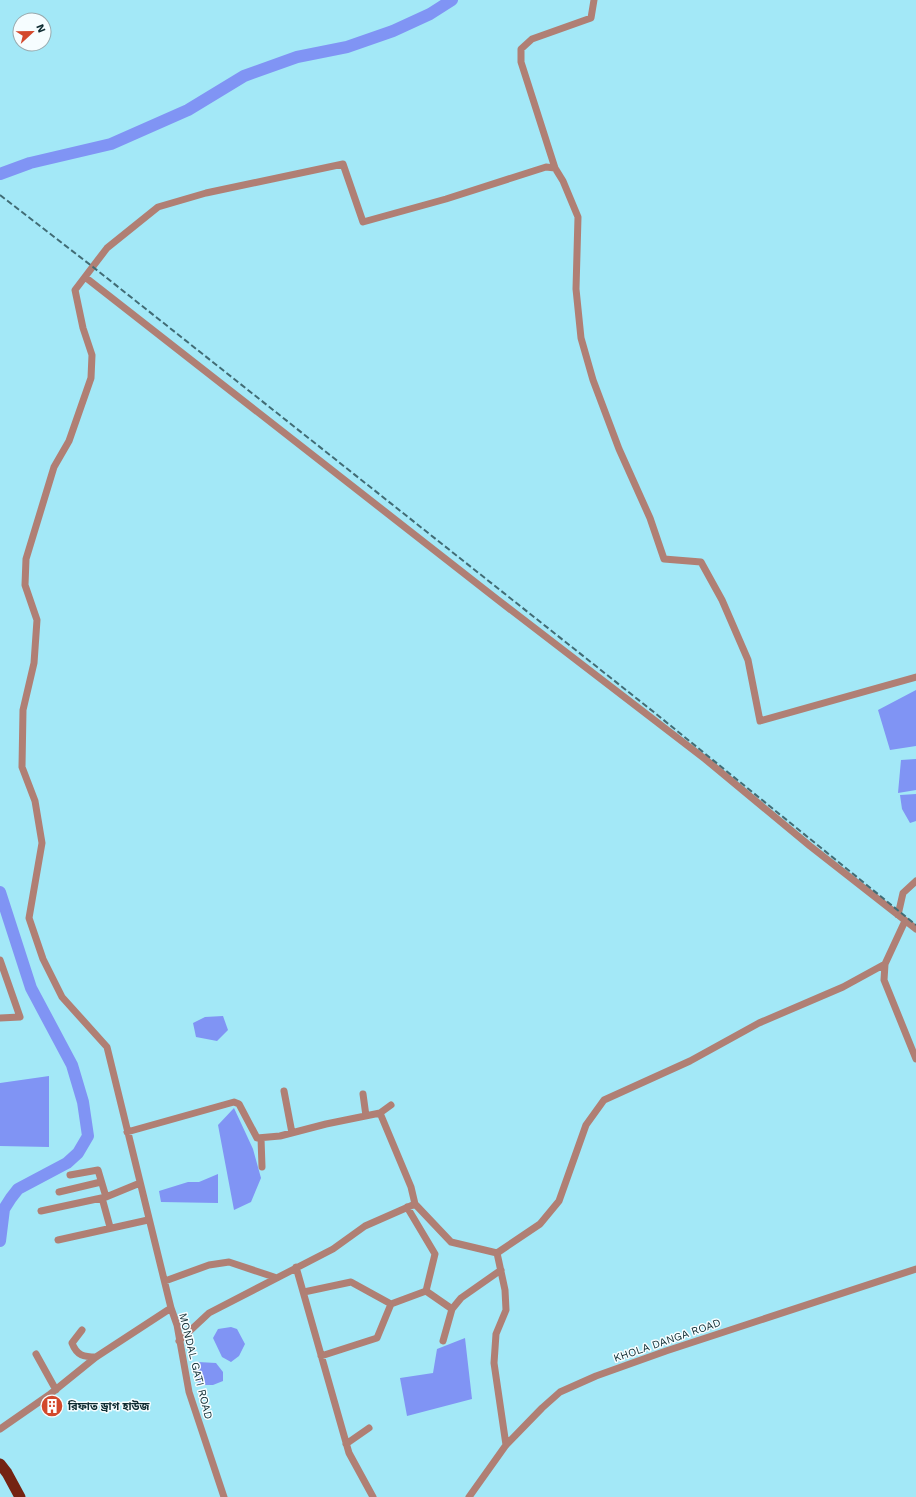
<svg xmlns="http://www.w3.org/2000/svg" width="916" height="1497" font-family="'Work Sans','Noto Sans Bengali',sans-serif">
  <rect width="100%" height="100%" fill="#a3e8f7"/>
  <path fill="#8094f4" d="M916 690V746L890 750 878 710Z
    M916 759V790L898 793 901 760Z
    M916 794V821L910 823 902 809 900 795Z
    M223 1016 228 1030 217 1041 196 1037 193 1023 205 1017Z
    M49 1076V1147L0 1146V1083Z
    M234 1108 253 1149 261 1178 251 1202 234 1210 218 1125Z
    M218 1174V1203L161 1202 159 1191 188 1182H199Z
    M231 1327 237 1329 245 1344 239 1356 231 1362 222 1357 213 1338 218 1329Z
    M465 1338 472 1399 407 1416 400 1378 433 1373 437 1349Z
    M198 1362 216 1363 223 1372V1381L213 1385H202L197 1381 194 1367Z"/>
  <g fill="none" stroke-linecap="round" stroke-linejoin="round">
    <path stroke="#8094f4" stroke-width="12" d="M0 174 30 163 111 144 188 110 244 76 297 57 347 47 393 31 430 14 452 0
      M0 892 31 988 72 1065 83 1102 88 1136 78 1153 67 1163 18 1189 11 1198 4 1209 0 1241"/>
    <path stroke="#b07f74" stroke-width="7" d="M555 168 521 62V49L532 39 591 18 594 0
      M85 277 498 600 705 759 810 846 916 929
      M898 915 903 893 916 881
      M0 960 20 1017 0 1018
      M885 964 884 980 916 1059
      M284 1091 292 1133
      M363 1094 366 1116
      M380 1113 391 1105
      M127 1132 234 1102 239 1104 257 1138 280 1136 326 1124 380 1113 411 1187 415 1204 451 1242 497 1253 505 1290 506 1310 496 1334 494 1363 506 1445
      M261 1138 262 1167
      M70 1175 98 1170 106 1197
      M59 1192 101 1182
      M102 1198 110 1227
      M41 1211 106 1197 140 1183
      M58 1240 148 1220
      M497 1253 540 1224 559 1201 586 1125 604 1100 690 1061 759 1023 843 987 885 964 905 921
      M296 1267 349 1453 373 1497
      M165 1281 209 1265 229 1262 277 1278
      M426 1291 452 1309 461 1298 501 1270
      M304 1292 351 1282 391 1304 426 1291 435 1254 407 1207
      M82 1330 72 1343C77 1356 84 1357 96 1357
      M179 1341 209 1313 333 1249 365 1226 415 1204
      M443 1341 452 1309
      M36 1354 56 1390
      M321 1356 377 1338 391 1304
      M0 1429 49 1395 96 1357 171 1308
      M346 1444 369 1428
      M224 1497 189 1392 177 1325 171 1308 107 1047 62 997 43 959 29 918 42 843 35 801 22 767 23 710 34 663 37 620 25 585 26 559 54 467 69 441 91 378 92 355 83 328 75 290 107 248 158 207 206 193 343 164 363 222 446 199 546 167 555 168 563 181 578 217 576 289 581 338 593 380 619 449 650 518 664 559 701 562 722 600 748 660 760 721 916 677
      M469 1497 506 1445 542 1408 560 1392 596 1376 666 1351 916 1269"/>
    <path stroke="#742312" stroke-width="11" d="M0 1464 7 1473 20 1497"/>
    <path stroke="#416c75" stroke-width="2" stroke-dasharray="6 3" stroke-linecap="butt" d="M0 195 93 267 655 713 916 925"/>
  </g>
  <defs>
    <g id="building-disc" transform="scale(1.15)"><circle r="9.5" fill="#d3482c" stroke="#f6fdff"/><path d="M-4-6H4V6H1V3H-1V6H-4ZM-2.5-4.3h1.7v1.8h-1.7ZM.8-4.3h1.7v1.8H.8ZM-2.5-1h1.7V.8h-1.7ZM.8-1h1.7V.8H.8Z" fill="#fff"/></g>
  </defs>
  <g fill-rule="evenodd">
    <use href="#building-disc" x="52" y="1406"/>
  </g>
  <g text-anchor="middle" stroke-width="3" stroke-linejoin="round" paint-order="stroke">
    <g font-size="11" fill="#0e2b31" stroke="#f6fdff">
      <text transform="translate(667 1340) rotate(-19)" y="4">KHOLA DANGA ROAD</text>
      <text transform="translate(196 1366) rotate(76)" y="4">MONDAL GATI ROAD</text>
    </g>
    <g font-size="11" font-weight="bold" fill="#0e2b31" stroke="#f6fdff" text-anchor="start">
      <text x="68" y="1410">রিফাত ড্রাগ হাউজ</text>
    </g>
  </g>
  <g transform="translate(32 32) rotate(68)"><circle r="19" fill="#f6fdff" stroke="#99a9ad"/>
  <path d="M0-3L7 15L0 10L-7 15Z" fill="#d3482c"/>
  <text y="-6" font-size="11" font-weight="bold" text-anchor="middle" fill="#0e2b31">N</text>
  </g>
</svg>
